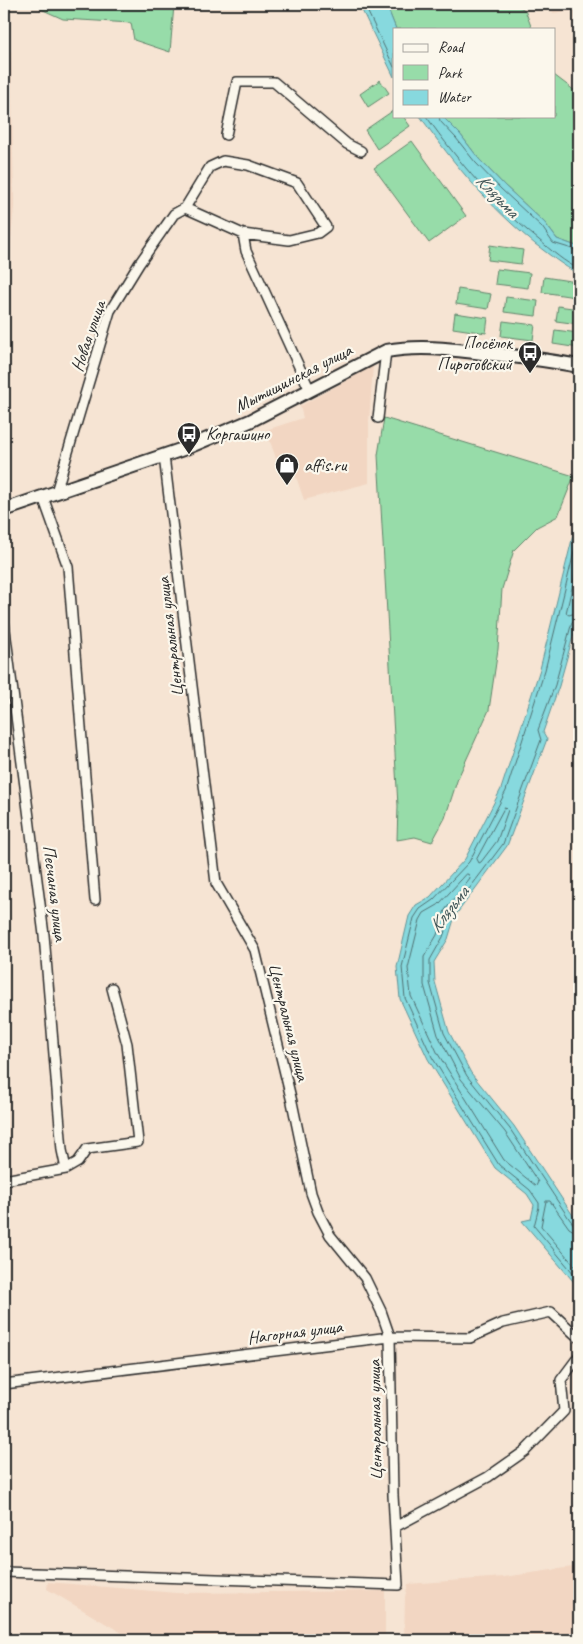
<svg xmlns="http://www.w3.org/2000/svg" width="583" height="1644" font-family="Caveat,sans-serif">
  <rect width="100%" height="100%" fill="#f6e4d3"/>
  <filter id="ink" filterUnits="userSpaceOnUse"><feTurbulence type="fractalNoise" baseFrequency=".02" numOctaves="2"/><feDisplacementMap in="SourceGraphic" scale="10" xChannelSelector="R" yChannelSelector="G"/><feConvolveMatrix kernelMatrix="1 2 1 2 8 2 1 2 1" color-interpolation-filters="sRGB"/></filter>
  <g filter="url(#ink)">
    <path fill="#f2d6c2" d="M544 4H579V9L554 13Z
      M11 51 14 206 4 314V52Z
      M373 366 369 421V483L304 500 291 462 278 464 266 430 303 418 300 406Z
      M579 1566V1640H404L405 1597 408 1584 504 1577Z
      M48 1582 176 1593 385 1591V1640H134L47 1589Z"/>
    <path fill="#97dca9" stroke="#61846a" d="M40 4H176L174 5 170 52 134 40 131 23 63 19 41 9Z
      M386 4H514L525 10 532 29H396Z
      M554 75 579 94V247L557 239 545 223 505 186 479 159 460 134 442 116H554Z
      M380 80 389 93 368 107 360 94Z
      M394 110V116H403L410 126 377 149 365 130Z
      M412 141 466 216 429 243 374 168Z
      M490 245 523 250 521 264 488 260Z
      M497 269 530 273 528 288 495 284Z
      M544 277 577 282 575 297 542 292Z
      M458 289 491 294 488 309 456 304Z
      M506 297 538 301 536 316 504 312Z
      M558 306 579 309V324L556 321Z
      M455 313 488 318 486 333 453 328Z
      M503 321 535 325 533 340 501 336Z
      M555 330 579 333V348L553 344Z
      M384 418 574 476 558 516 537 527 514 550 502 589 498 649 489 710 458 778 445 818 432 842 415 837 397 840 398 806 378 455Z"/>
    <path fill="#87d9de" stroke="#629396" d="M359 4H386L396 29H394V77Z
      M420 116H442L460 134 479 159 505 186 545 223 557 239 579 247V274C563 266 550 255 535 244 488 205 455 166 420 116Z
      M579 511V615L559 686 543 732 547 739 507 846 455 916 448 939 434 962 435 982 449 1032 471 1073 514 1126 572 1214 579 1223V1288L522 1221 531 1219 534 1205 527 1194 495 1168 428 1059 400 999 397 967 409 916 416 905 430 897 465 859 501 789 540 669Z"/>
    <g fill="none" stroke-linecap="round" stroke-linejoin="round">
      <path stroke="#507173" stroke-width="1" d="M364 4 394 67
        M426 116C461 165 493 203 539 240 552 251 564 262 579 269
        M439 116 440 121 456 138 475 162 501 189 542 227 553 243 579 251
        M579 532 545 670 506 791 469 862 433 900 420 909 414 918 402 967 405 998 432 1057 499 1165 530 1190 539 1203V1207L534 1226 579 1280
        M579 558 566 613 569 615 579 612
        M579 618 575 619 572 622 555 685 538 730 541 740 503 844 451 913 443 937 430 960V983L444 1033 467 1076 510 1129 568 1217 574 1225 579 1226
        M505 807 508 810 497 841 481 862 479 863 477 859Z
        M467 874 469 875 470 878 445 910 437 935 424 957V985L438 1035 461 1079 505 1132 538 1182 536 1186 504 1160 438 1054 411 996 408 968 420 920 424 913 438 905Z
        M579 1232 574 1231 569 1228 550 1201H546L541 1226 579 1271"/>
      <path stroke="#629396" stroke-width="2.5" d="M105 4H121"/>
      <g stroke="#2b2b2b" stroke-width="12">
        <path id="street" d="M226 135 237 82H274L347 144 361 151
          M243 234 246 251 307 384 311 389
          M378 418 386 351
          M56 492 110 311 139 264 174 214 185 208 210 167 223 161 248 165 297 183 326 227 318 233 289 240 243 234 185 208
          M43 497 68 567 95 900
          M4 622 44 935 62 1150 66 1169
          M4 1180 66 1169 78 1162 87 1149 138 1142 127 1044 112 988
          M4 1384 390 1337 470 1338 503 1323 551 1312 579 1338
          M395 1527 488 1477 525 1451 564 1411 561 1380 579 1356
          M4 1572 398 1585 393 1495 390 1337 381 1311 365 1278 330 1235 318 1212 311 1193 292 1102 255 950 216 883 164 456"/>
      </g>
      <g stroke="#2b2b2b" stroke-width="16">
        <path id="secondary" d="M4 510 186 448 250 421 386 351C419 345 450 349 483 353 515 356 547 360 579 366"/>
      </g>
      <use href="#street" stroke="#fbf7ec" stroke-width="9"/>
      <use href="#secondary" stroke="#fbf7ec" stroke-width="12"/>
    </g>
  </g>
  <defs>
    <g id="bus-pin" transform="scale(1.25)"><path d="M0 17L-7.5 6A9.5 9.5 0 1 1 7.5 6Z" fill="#2b2b2b" stroke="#fbf7ec"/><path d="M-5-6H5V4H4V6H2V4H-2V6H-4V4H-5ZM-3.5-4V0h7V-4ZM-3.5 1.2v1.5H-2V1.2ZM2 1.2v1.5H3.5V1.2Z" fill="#fff"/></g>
    <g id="shop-pin" transform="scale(1.25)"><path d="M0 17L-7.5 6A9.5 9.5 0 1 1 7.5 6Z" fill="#2b2b2b" stroke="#fbf7ec"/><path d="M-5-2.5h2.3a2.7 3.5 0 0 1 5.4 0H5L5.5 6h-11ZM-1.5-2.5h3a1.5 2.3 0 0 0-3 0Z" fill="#fff"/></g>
  </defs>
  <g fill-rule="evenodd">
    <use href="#bus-pin" x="530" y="353"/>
    <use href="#bus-pin" x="189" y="434"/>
    <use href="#shop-pin" x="287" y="465"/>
  </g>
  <g text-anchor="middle" stroke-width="4.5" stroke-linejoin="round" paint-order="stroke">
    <g font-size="18" fill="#2b2b2b" stroke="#fbf7ec">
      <text transform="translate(88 336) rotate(-71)" y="6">Новая улица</text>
      <text transform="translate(293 378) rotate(-27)" y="6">Мытищинская улица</text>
      <text transform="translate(170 637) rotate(-97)" y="6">Центральная улица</text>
      <text transform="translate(55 893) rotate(83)" y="6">Песчаная улица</text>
      <text transform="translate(289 1022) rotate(76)" y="6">Центральная улица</text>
      <text transform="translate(295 1332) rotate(-7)" y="6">Нагорная улица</text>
      <text transform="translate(375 1420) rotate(-91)" y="6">Центральная улица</text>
    </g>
    <g font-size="18" fill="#2b2b2b" stroke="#fbf7ec" text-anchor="start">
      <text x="512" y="349" text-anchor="end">Посёлок<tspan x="512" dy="21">Пироговский</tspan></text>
      <text x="206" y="440">Коргашино</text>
      <text x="304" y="471">affis.ru</text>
    </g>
    <g font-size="19" font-style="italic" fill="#425658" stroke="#fbf7ec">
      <text transform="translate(498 195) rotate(46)" y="7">Клязьма</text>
      <text transform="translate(448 909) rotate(-52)" y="7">Клязьма</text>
    </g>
  </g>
  <rect width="583" height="1644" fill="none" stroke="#fbf7ec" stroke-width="20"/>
  <rect x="10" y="10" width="563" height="1624" fill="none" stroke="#2b2b2b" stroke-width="2" filter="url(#ink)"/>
  <rect x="393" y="28" width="162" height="90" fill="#fbf7ec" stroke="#a8a59f"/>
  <rect x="403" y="44" width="25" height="8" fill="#fbf7ec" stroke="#a8a59f"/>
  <text x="438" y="52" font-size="15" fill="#2b2b2b">Road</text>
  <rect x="403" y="65" width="25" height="15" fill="#97dca9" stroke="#a8a59f"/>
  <text x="438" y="78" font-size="15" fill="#2b2b2b">Park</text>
  <rect x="403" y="90" width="25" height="15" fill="#87d9de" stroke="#a8a59f"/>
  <text x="438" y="102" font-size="15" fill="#2b2b2b">Water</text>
</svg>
